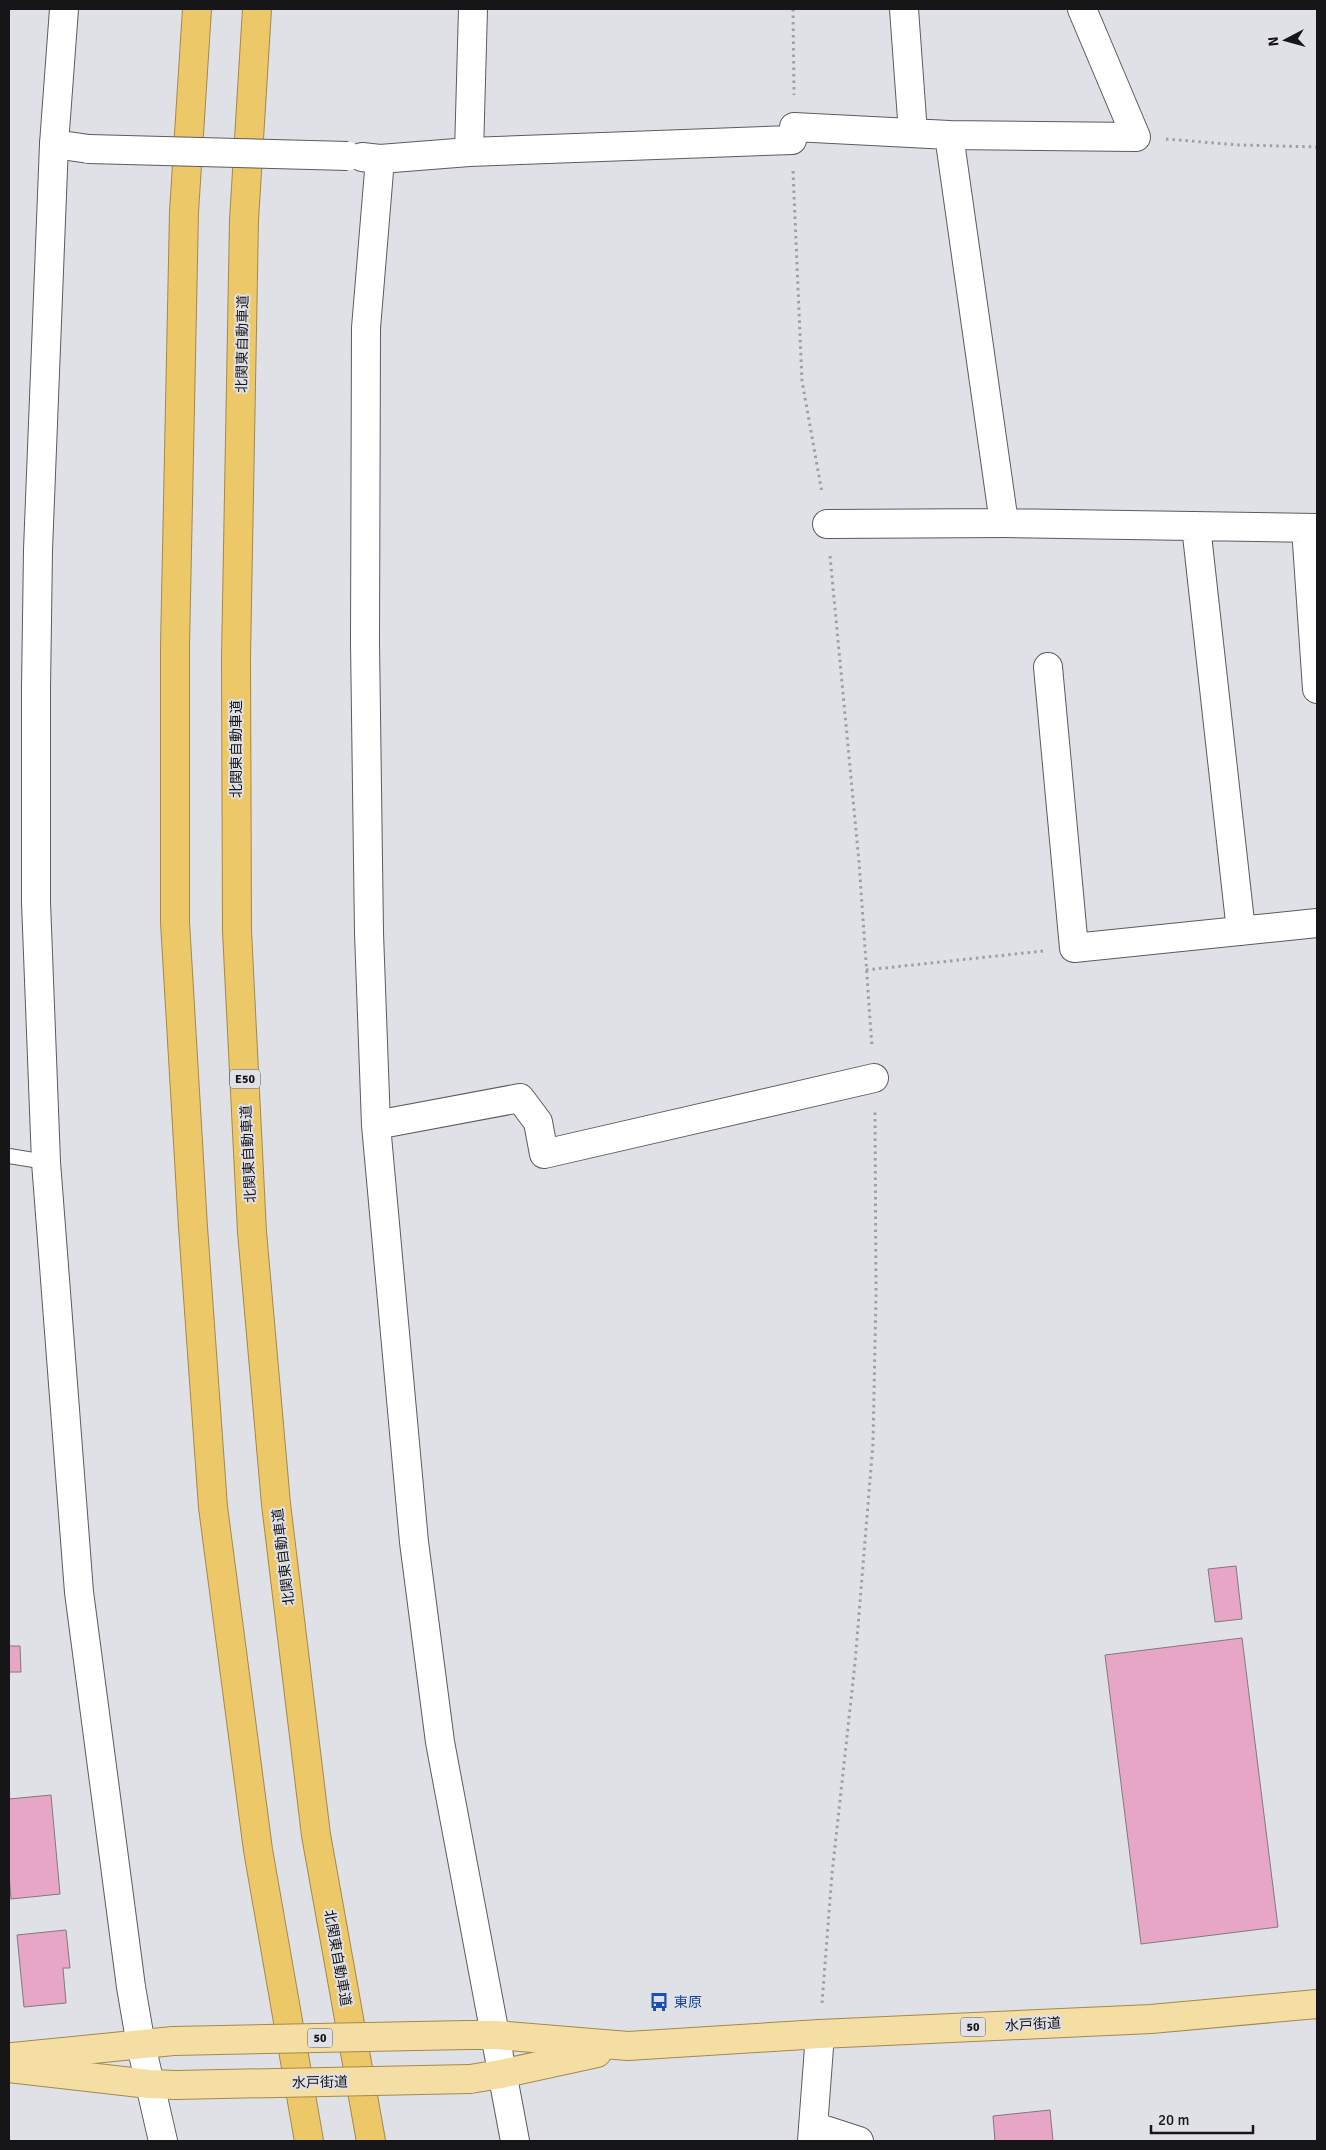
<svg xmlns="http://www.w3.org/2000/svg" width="1326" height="2150" font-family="Signika,'Noto Sans JP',sans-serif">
  <rect width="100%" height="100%" fill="#e0e0e7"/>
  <path fill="#e8a6c7" stroke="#807a7d" d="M1236 1566 1242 1619 1215 1622 1208 1569Z
    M1242 1638 1278 1927 1141 1944 1105 1655Z
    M9 1646H20L21 1672H9Z
    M51 1795 60 1894 11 1899 9 1874V1799Z
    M66 1930 70 1968H63L66 2003 24 2007 17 1935Z
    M1050 2110 1053 2141H995L993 2116Z"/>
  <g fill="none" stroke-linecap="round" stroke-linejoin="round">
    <g stroke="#5b5b61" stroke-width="16">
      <path id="lane" d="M9 1156 46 1162"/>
    </g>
    <g stroke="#5b5b61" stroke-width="30">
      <path id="street" d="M64 9 54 144 89 149
        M904 9 913 133
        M794 127 949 135 1004 523
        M949 135 1136 137 1082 9
        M469 152 473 9
        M362 157 380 159 469 152 792 140
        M380 159 366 328 365 642 369 933 376 1125 414 1542 440 1742 515 2141
        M827 524 1004 523 1317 528
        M1196 526 1241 931
        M1306 528 1317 689
        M1048 667 1074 948 1317 923
        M376 1125 520 1098 538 1122 544 1154 874 1078
        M141 2045 163 2141
        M813 2126 859 2141
        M812 2141 820 2034"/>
    </g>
    <g stroke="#5b5b61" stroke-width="30">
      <path id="secondary" d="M54 144 38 550 36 688V902L46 1162 79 1592 131 1987 141 2045"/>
    </g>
    <g stroke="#a28a4c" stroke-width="30">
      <path id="primary" d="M467 2035H496L628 2046 820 2034 1151 2019 1317 2004
        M13 2057 173 2041
        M9 2068 149 2084 176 2085
        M470 2079 501 2074 597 2053"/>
    </g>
    <g stroke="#a28a4c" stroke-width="30">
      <path id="highway" d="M197 9 184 212 175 647V922L193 1227 213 1507 258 1850 309 2141
        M257 9 244 220 236 658 237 931 252 1232 276 1504 316 1835 371 2141"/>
    </g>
    <path stroke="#9f9fa5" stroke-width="3" stroke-dasharray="2.5 4" stroke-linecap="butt" d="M793 9 794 95
      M1166 139 1239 145 1317 147
      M793 171 802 381 822 493
      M830 556 859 862 872 1048
      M866 970 1043 951
      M822 2003 832 1874 855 1663 873 1443 876 1295 875 1109"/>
    <use href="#lane" stroke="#fff" stroke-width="14"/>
    <use href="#street" stroke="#fff" stroke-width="28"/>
    <use href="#secondary" stroke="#fff" stroke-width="28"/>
    <use href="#primary" stroke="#f4dea4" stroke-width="28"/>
    <use href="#highway" stroke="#edc868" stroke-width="28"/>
    <g stroke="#5b5b61" stroke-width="30" stroke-linecap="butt">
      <path id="street-bridge" d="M89 149 348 156"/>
    </g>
    <g stroke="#a28a4c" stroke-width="30" stroke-linecap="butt">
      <path id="primary-bridge" d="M173 2041 467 2035
        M176 2085 470 2079"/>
    </g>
    <use href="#street-bridge" stroke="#fff" stroke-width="28"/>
    <use href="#primary-bridge" stroke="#f4dea4" stroke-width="28"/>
  </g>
  <defs>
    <g id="bus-bare" transform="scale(1.5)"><path d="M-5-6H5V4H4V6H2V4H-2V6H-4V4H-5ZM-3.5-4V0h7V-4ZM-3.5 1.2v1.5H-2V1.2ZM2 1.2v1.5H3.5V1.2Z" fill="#1a4fb4" stroke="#e0e0e7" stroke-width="2.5" paint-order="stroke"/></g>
  </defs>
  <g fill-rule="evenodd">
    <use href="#bus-bare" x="659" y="2002"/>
  </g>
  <g text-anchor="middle" stroke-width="4" stroke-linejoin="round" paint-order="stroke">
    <g fill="#e0e0e7" stroke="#535357" stroke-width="1">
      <rect x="230" y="1069.5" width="30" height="19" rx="4"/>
      <rect x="960.5" y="2017.5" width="25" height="19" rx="4"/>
      <rect x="307.5" y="2028.5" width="25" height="19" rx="4"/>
    </g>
    <g font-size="12" font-weight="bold" fill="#161619">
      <text x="245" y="1083">E50</text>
      <text x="973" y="2031">50</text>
      <text x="320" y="2042">50</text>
    </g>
    <g font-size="14" fill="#161619" stroke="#e0e0e7">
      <text transform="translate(242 344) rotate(-89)" y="5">北関東自動車道</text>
      <text transform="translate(236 749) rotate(-90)" y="5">北関東自動車道</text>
      <text transform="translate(248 1154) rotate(-93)" y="5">北関東自動車道</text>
      <text transform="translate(283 1557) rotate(-97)" y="5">北関東自動車道</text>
      <text transform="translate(338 1958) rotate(80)" y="5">北関東自動車道</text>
      <text transform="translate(1033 2024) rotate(-3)" y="5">水戸街道</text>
      <text transform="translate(320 2082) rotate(-1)" y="5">水戸街道</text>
    </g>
    <g font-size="14" fill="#164399" stroke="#e0e0e7" text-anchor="start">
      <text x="674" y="2007">東原</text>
    </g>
  </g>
  <rect width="1326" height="2150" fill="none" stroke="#161619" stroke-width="20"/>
  <g transform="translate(1286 40) rotate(264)" stroke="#e0e0e7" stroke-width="4" paint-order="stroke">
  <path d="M0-4L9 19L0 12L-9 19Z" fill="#161619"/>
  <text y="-8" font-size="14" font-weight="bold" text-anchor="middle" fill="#161619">N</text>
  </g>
  <path d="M1151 2125v8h102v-8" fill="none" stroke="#161619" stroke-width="2.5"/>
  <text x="1158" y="2125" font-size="15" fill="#161619" stroke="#e0e0e7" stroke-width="4" paint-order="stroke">20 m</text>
</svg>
